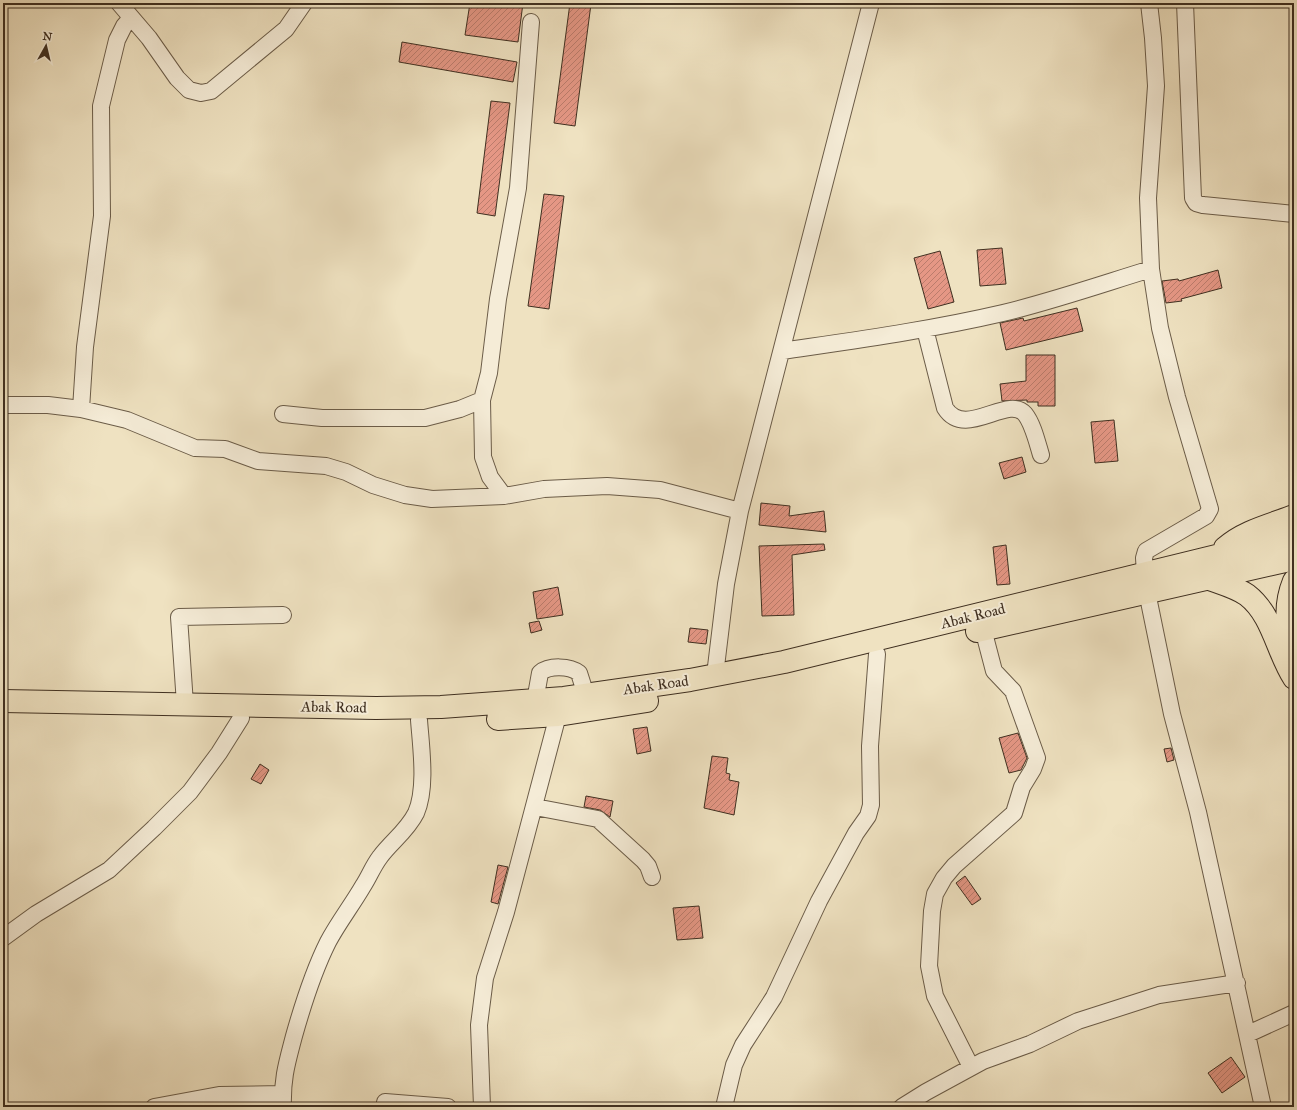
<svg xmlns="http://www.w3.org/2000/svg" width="1297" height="1110" font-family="'IM FELL Great Primer',serif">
  <defs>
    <pattern id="building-hatch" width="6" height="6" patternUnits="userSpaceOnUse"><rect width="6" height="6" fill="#e59785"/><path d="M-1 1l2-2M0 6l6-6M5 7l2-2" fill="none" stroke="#bb7c6c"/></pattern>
  </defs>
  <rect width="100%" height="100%" fill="#efe2c1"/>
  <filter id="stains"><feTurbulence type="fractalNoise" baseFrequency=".005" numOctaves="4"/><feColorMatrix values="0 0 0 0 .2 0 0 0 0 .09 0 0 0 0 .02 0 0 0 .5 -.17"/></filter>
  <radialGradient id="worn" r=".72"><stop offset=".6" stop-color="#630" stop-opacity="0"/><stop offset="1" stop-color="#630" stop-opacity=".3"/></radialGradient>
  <path fill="url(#building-hatch)" stroke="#3f2f20" d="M470 3H523L518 42 465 35Z
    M570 3 591 4 575 126 554 123Z
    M402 42 517 62 513 82 399 62Z
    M491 101 510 103 495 216 477 213Z
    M544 194 564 196 549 309 528 306Z
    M1002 248 1006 284 980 286 977 250Z
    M940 251 954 302 928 309 914 258Z
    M1218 270 1222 288 1181 299 1182 301 1166 303 1162 281 1178 279 1179 281Z
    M1077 308 1083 331 1006 350 1000 323 1023 318 1024 321Z
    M1026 355H1055V406H1038V402H1027V400L1002 401 1000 384 1026 381Z
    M1114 420 1118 461 1095 463 1091 422Z
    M1022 457 1026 472 1004 479 999 463Z
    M761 503 790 506 789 516 824 511 826 532 759 525Z
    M824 544 825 550 792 555 794 615 762 616 759 546Z
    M1006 545 1010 584 997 585 993 547Z
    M558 587 563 615 537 619 533 592Z
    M539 621 542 630 531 633 529 623Z
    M690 628 708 630 706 644 688 642Z
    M647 727 651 751 637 754 633 729Z
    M1018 733 1027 758 1021 770 1009 773 999 738Z
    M1171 748 1174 760 1167 762 1164 749Z
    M712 756 728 758 726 773 730 774 729 780 739 782 734 815 704 808Z
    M260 764 269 770 261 784 251 779Z
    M586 796 613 801 610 817 600 810 584 807Z
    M498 865 508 867 498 904 491 902Z
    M965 876 981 899 972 905 956 883Z
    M699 906 703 938 677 940 673 908Z
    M1231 1057 1245 1077 1222 1093 1208 1073Z"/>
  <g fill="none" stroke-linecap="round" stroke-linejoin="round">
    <g stroke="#6b5c48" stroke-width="18">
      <path id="minor" d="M119 3 149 38 177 78 189 90 201 93 211 91 286 29 304 3
        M1185 3 1193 198 1196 203 1203 205 1294 214
        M925 329 945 408C965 440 1008 394 1025 414 1033 424 1037 442 1041 455
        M782 351C856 340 930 330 1003 313 1053 301 1102 284 1151 269
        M3 405H48L81 409 127 420 195 448 225 449 258 461 326 466 346 472 373 485 405 495 432 499 504 496 544 489 607 486 660 490 740 511
        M81 409 85 347 102 216 101 106 117 40 124 26 131 18
        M283 414 322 418H425L460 409 482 400
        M504 496 490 477 483 457 482 400 489 373 498 299 518 188 531 22
        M1145 574 1144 558 1146 551 1206 516 1210 509 1177 397 1160 328 1151 269 1148 198 1156 86 1153 38 1149 3
        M1147 592 1172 714 1198 812 1263 1107
        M715 675 726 584 740 511 871 3
        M535 701 540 673C549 665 570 666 579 673L586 695
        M185 704 179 617 283 615
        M535 807 598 819 643 860 648 866 652 877
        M3 938 36 914 109 870 154 828 190 792 219 753 241 718
        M1248 1034 1294 1013
        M971 1067 935 996 929 966 932 911 935 894 944 878 954 866 1014 813 1022 787 1033 769 1037 758 1013 691 994 671 983 629
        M385 1102 448 1107
        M154 1107 219 1095 283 1094
        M283 1107C282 1078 287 1063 294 1036 303 1004 313 972 328 942 338 923 352 905 363 886 369 877 373 866 380 857 391 842 407 831 416 813 427 788 421 747 419 720
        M482 1107 479 1025 485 978 506 912 558 715
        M724 1107 734 1065 743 1045 774 997 819 901 856 833 868 816 871 805 870 746 877 654
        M902 1107 926 1092 983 1061 1030 1044 1078 1021 1159 995 1237 983"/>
    </g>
    <g stroke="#3f2f20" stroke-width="24">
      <path id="highway" d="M1225 548C1244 531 1271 525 1294 516
        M1207 578C1220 583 1236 587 1247 595 1273 615 1277 652 1294 678
        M1294 581C1285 603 1285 623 1294 646
        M977 631 1294 559
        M3 701 376 708 441 707 564 698 690 680 784 662 1294 537
        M498 719 558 715 647 701"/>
    </g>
    <use href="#minor" stroke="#f5ecd7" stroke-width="16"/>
    <use href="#highway" stroke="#efe2c1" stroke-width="22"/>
  </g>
  <g text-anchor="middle" stroke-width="4" stroke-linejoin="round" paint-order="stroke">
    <g font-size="15" fill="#3f2f20" stroke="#f5ecd7">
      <text transform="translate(973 616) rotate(-14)" y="5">Abak Road</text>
      <text transform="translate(656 685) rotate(-8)" y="5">Abak Road</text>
      <text transform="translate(334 707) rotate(1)" y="5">Abak Road</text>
    </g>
  </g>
  <rect width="1297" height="1110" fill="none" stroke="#efe2c1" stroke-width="16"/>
  <rect x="4" y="4" width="1289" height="1102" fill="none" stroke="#3f2f20" stroke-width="2"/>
  <rect x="8" y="8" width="1281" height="1094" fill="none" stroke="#3f2f20"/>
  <g transform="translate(46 46) rotate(8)" stroke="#f5ecd7" stroke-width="3" paint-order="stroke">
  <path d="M0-3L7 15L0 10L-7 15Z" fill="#3f2f20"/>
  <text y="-6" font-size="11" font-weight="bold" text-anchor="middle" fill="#3f2f20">N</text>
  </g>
  <rect width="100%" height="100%" filter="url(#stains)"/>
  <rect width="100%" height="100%" fill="url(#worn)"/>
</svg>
